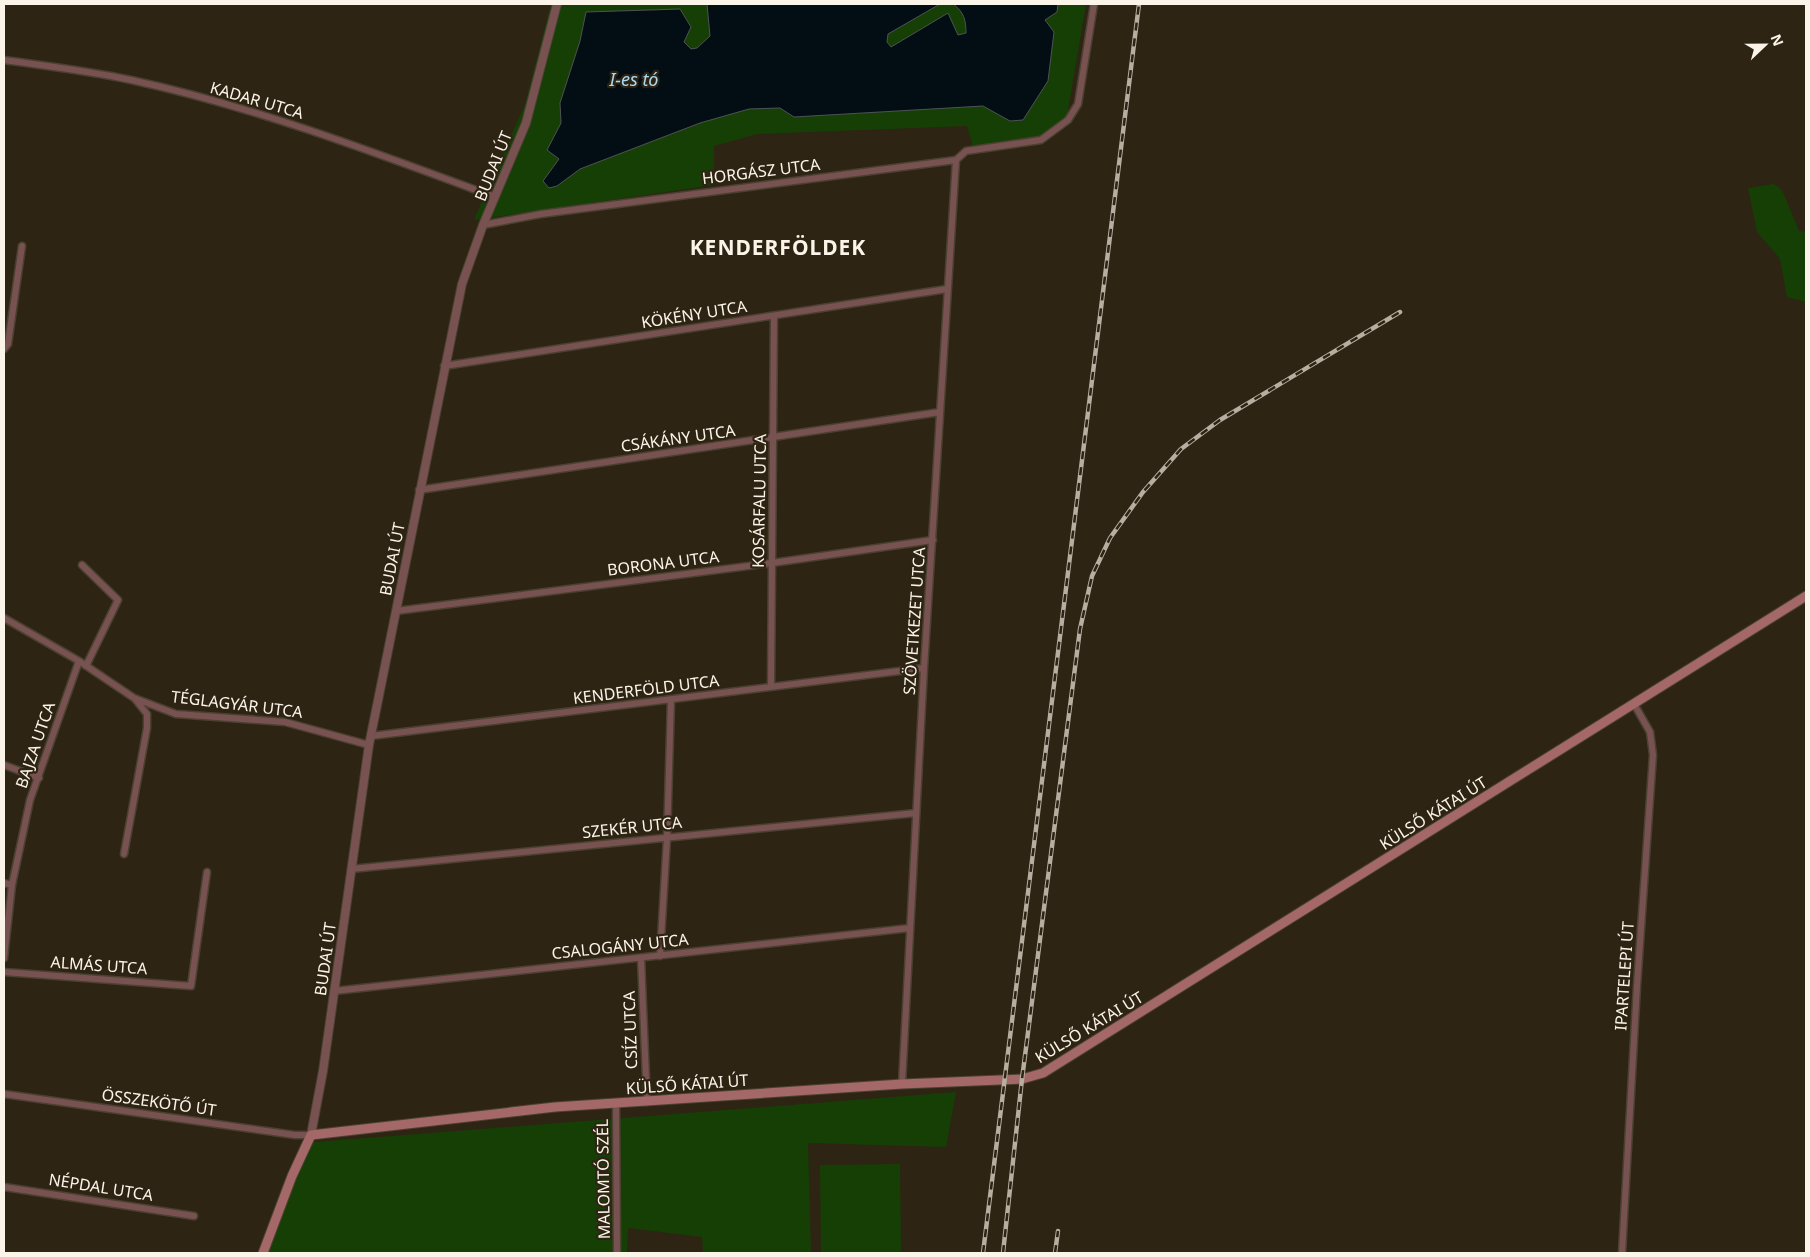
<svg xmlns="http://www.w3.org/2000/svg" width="1810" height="1257" font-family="'Noto Sans',sans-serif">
  <rect width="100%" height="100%" fill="#2e2413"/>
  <path fill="#163f06" d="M551 4H707L710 37 697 48 691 49 684 42 586 12 580 41 560 103 561 123 547 150 559 159 544 181 557 186 580 169 700 123 749 109 780 108 795 117 983 106 1010 121 1045 20 1057 12 1058 4H1086L1067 116 1039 138 973 147 967 126 757 134 714 146V185L474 220 525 104Z
    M940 4C961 4 966 13 966 33L958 36 948 13 891 47 887 42 888 34Z
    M1774 184 1782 190 1799 231 1806 232V302L1787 297 1780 259 1757 232 1748 188Z
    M956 1092 946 1147 808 1143 811 1253H703L702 1237 628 1228 627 1253H258L302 1143Z
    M900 1164 901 1253H821L820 1165Z"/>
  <path fill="#030e14" stroke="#4d5354" d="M707 4H940L888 34 887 42 891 47 948 13 958 35 966 33C966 20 964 12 953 4H1058L1057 12 1045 20 1054 32 1048 81 1023 120 1010 121 983 106 794 117 780 108 749 109 700 123 580 169 557 186 549 188 543 181 559 159 547 150 561 123 560 103 580 41 586 12 680 9 691 27 684 42 691 49 697 48 710 36Z"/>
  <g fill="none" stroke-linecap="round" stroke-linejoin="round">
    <g stroke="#4b4131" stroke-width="9">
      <path id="minor" d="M4 60C46 66 89 71 131 80 256 107 376 153 495 197
        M483 225 541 214 956 160 966 151 1041 140 1068 120 1078 104 1094 4
        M4 349 8 344 22 246
        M444 366 947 289
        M419 490 940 412
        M82 565 118 600 86 666
        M396 611 772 563 933 540
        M4 618 79 661 134 698 176 714 285 722 369 745
        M771 687 774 316
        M371 736 924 668
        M4 765 39 778
        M124 854 147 728V714L135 699
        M351 869 916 813
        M4 883 12 885
        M660 956 667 838 671 700
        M4 958 12 885 30 800 79 661
        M641 958 647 1102
        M4 972 191 986 207 872
        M334 991 910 928
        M902 1084 924 668 956 160
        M4 1094 295 1135H311
        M616 1104 617 1253
        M4 1187 194 1216
        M1622 1253 1637 986 1653 755 1650 732 1634 704"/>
    </g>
    <g stroke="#4b4131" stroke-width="10">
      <path id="tertiary" d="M311 1135 323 1071 369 745 462 284 483 225 526 123 557 4"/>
    </g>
    <g stroke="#4b4131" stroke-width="11">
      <path id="secondary" d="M263 1253 292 1176 311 1135 555 1107 902 1084 1022 1079 1043 1073 1806 596"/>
    </g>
    <use href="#minor" stroke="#785151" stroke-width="6"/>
    <use href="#tertiary" stroke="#785151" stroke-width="8"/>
    <use href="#secondary" stroke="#a56868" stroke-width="9"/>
    <g stroke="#b6aea1" stroke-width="4.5">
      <path id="rail" d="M983 1253 1139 4
        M1003 1253 1022 1079 1080 629 1092 576 1110 538 1143 492 1181 449 1220 420 1400 312
        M1055 1253 1058 1231"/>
    </g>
    <use href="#rail" stroke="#2e2413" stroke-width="2.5" stroke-dasharray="8" stroke-linecap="butt"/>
  </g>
  <g text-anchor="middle" stroke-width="4.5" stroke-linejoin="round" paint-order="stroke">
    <g font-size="16" fill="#fbf4e9" stroke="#2e2413">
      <text transform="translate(257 100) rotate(16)" y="6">KADAR UTCA</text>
      <text transform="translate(493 166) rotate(-68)" y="6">BUDAI ÚT</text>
      <text transform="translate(761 171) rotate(-7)" y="6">HORGÁSZ UTCA</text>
      <text transform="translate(694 314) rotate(-9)" y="6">KÖKÉNY UTCA</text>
      <text transform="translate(678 438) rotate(-8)" y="6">CSÁKÁNY UTCA</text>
      <text transform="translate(759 501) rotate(-89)" y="6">KOSÁRFALU UTCA</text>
      <text transform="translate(392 559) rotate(-79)" y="6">BUDAI ÚT</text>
      <text transform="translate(663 563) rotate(-7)" y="6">BORONA UTCA</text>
      <text transform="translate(914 621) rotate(-86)" y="6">SZÖVETKEZET UTCA</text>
      <text transform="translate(646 689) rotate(-7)" y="6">KENDERFÖLD UTCA</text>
      <text transform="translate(237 704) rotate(7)" y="6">TÉGLAGYÁR UTCA</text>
      <text transform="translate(35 745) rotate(-71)" y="6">BAJZA UTCA</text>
      <text transform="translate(1433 813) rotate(-32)" y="6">KÜLSŐ KÁTAI ÚT</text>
      <text transform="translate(632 827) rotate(-6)" y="6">SZEKÉR UTCA</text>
      <text transform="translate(620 946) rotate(-6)" y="6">CSALOGÁNY UTCA</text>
      <text transform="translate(325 959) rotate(-82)" y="6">BUDAI ÚT</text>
      <text transform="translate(99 965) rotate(4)" y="6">ALMÁS UTCA</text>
      <text transform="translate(1624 976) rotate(-86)" y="6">IPARTELEPI ÚT</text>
      <text transform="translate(1089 1027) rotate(-31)" y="6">KÜLSŐ KÁTAI ÚT</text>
      <text transform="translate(630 1030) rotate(-92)" y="6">CSÍZ UTCA</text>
      <text transform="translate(687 1084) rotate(-4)" y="6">KÜLSŐ KÁTAI ÚT</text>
      <text transform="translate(159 1102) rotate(8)" y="6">ÖSSZEKÖTŐ ÚT</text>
      <text transform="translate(603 1179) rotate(-91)" y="6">MALOMTÓ SZÉL</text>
      <text transform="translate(101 1187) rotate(9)" y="6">NÉPDAL UTCA</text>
    </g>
    <g font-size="18" font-style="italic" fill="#abdaf1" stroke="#2e2413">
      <text x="634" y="86">I-es tó</text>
    </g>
    <g font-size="21" font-weight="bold" letter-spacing="1" fill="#fbf4e9" stroke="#2e2413">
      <text x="778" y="255">KENDERFÖLDEK</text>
    </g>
  </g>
  <rect width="1810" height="1257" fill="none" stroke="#fbf4e9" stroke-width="10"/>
  <g transform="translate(1765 45) rotate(68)" stroke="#2e2413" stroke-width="4" paint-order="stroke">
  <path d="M0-4L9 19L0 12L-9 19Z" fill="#fbf4e9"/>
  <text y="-8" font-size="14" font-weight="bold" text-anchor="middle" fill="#fbf4e9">N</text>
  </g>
</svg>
